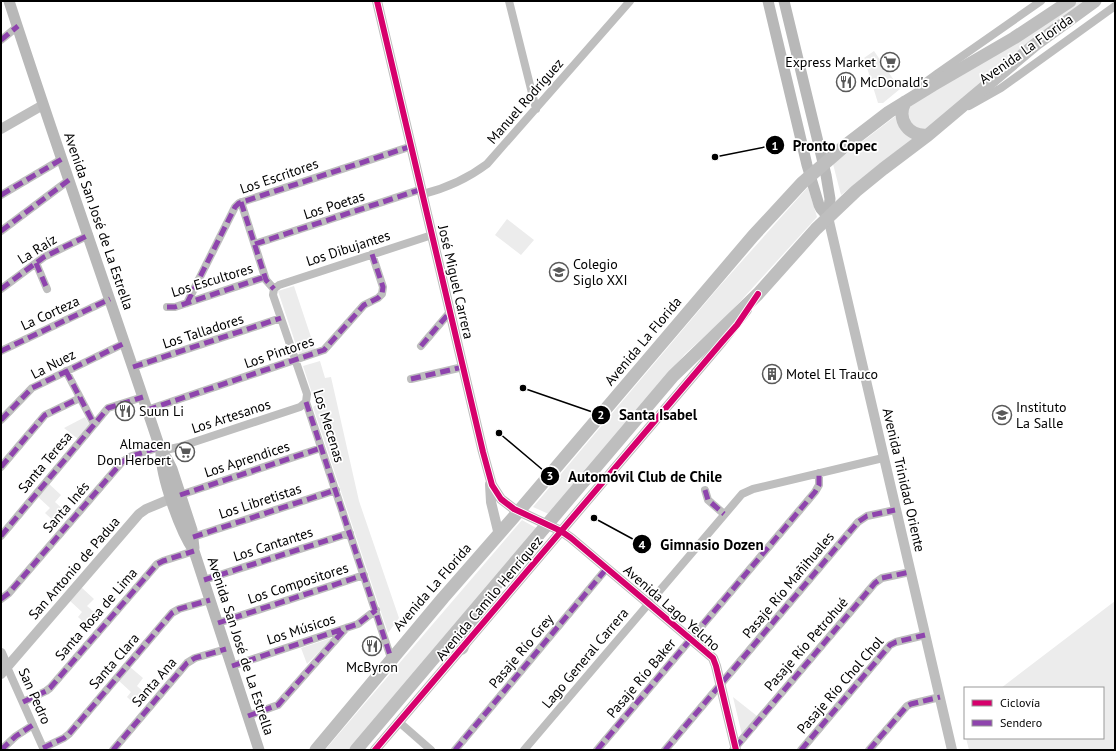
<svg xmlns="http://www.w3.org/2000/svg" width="1116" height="751" font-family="'PT Sans',sans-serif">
  <rect width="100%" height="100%" fill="#fff"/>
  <path fill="#ececec" d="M1079 1H1090L841 195 833 164 906 108 1061 13Z
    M874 51 900 89 883 103H878L864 58Z
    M808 187 817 217 726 317 685 354 551 515 533 507 718 288Z
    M507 219 534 240 521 255 495 235Z
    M294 286 315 349 299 354 278 291Z
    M320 361 325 378 331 377 359 501 399 618 388 633 313 407 316 405 303 366Z
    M85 417 90 425 78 439 64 428Z
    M48 483 61 495 55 502 67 513 57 524 45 513 50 508 37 496Z
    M522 520 538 529 351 750H325Z
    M81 587 94 599 87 606 100 617 90 628 78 617 82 612 69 600Z
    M1115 601V750H969L966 738H1103V688H1001Z
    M334 637 307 664 301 648Z
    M130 667 143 678 137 686 149 697 139 708 127 697 131 692 118 680Z
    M733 697 757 716 742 735Z"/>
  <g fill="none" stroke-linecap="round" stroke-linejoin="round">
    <path stroke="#bebebe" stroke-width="8" d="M509 1 536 109
      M1 40 18 26
      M919 87 938 73 1041 1
      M969 106 1001 88 1115 6
      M423 194C447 188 467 179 487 164L630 1
      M1 195 62 159
      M241 202 266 280 274 289
      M1 231 69 180
      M255 244 422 189
      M36 263 47 289
      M1 289 44 257 89 235
      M274 289 273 295 307 394 306 402 391 658
      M274 289 279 285 432 235
      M187 303 235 207 239 203 412 146
      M167 307H175L265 277
      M421 346 450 312
      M1 351 110 299
      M133 367 281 318
      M66 371 94 424
      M411 379 463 367
      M147 410 324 350 364 305 378 298 382 294 383 287 372 254
      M1 420 32 388 125 343
      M161 451 179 447 300 407 306 402
      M1 467 45 415 80 398
      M705 490 708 500 724 514
      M180 495 321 448
      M1 536 108 408 143 397
      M193 537 336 490
      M204 580 350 533
      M1 599 9 593 122 462 132 456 160 447
      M218 623 364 575
      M232 666 358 624 376 610
      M7 667 44 750
      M23 702 46 691 50 688 157 564 163 561 194 551
      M248 716 278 705 346 628
      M399 722 431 750
      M43 748 64 738 69 734 172 613 179 609 210 600
      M1 750 16 736 33 725
      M113 750 187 663 195 658 226 649
      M455 750 607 568
      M524 750 742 494 753 489 883 458
      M597 750 815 492 819 485V473
      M665 750 858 522 867 516 895 510
      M733 750 875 583 882 578 910 572
      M801 750 890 645 896 642 925 635
      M869 750 907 706 911 704 940 697"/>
    <path stroke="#bebebe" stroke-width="10" d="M377 1 483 452 492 485 501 499 514 509 561 531 571 538 713 658 716 666 736 750
      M1 129 43 105
      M828 217 952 750
      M490 484 491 502 499 535
      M1 653 7 667
      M1 674 139 514 146 509 177 496
      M375 750 722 342 747 310"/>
    <path stroke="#b8b8b8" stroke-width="11" d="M9 1C58 152 111 301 161 451 160 475 180 531 194 551L259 750
      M768 1 807 165 819 205 821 209 828 217
      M784 1 826 175 830 199 828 217
      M161 451 167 459 172 469 192 530 194 548"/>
    <path stroke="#bebebe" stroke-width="13" d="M905 102C896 120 909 137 928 135
      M462 648 474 616
      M316 750 443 598 513 518 753 236 802 183 846 145 889 112 933 85 1014 38 1070 1
      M356 750 673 376 758 294 816 229 856 191 883 169 928 135 1036 44 1095 1"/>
    <path stroke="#8e44ad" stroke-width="5" stroke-dasharray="10 5" stroke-linecap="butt" d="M1 40 18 26
      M1 195 62 159
      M241 202 266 280 274 289
      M1 231 69 180
      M255 244 422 189
      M36 263 47 289
      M1 289 44 257 89 235
      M187 303 235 207 239 203 412 146
      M167 307H175L265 277
      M421 346 450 312
      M1 351 110 299
      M133 367 281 318
      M66 371 94 424
      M411 379 463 367
      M306 402 391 658
      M147 410 324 350 364 305 378 298 382 294 383 287 372 254
      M1 420 32 388 125 343
      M1 467 45 415 80 398
      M705 490 708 500 724 514
      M180 495 321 448
      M1 536 108 408 143 397
      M193 537 336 490
      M204 580 350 533
      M1 599 9 593 122 462 132 456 160 447
      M218 623 364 575
      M232 666 358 624 376 610
      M23 702 46 691 50 688 157 564 163 561 194 551
      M248 716 278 705 345 629
      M43 748 64 738 69 734 172 613 179 609 210 600
      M735 748 875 583 882 578 910 572
      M1 750 16 736 33 725
      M113 750 187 663 195 658 226 649
      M455 750 607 568
      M597 750 815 492 819 485V473
      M665 750 858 522 867 516 895 510
      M801 750 890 645 896 642 925 635
      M869 750 907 706 911 704 940 697"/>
    <g stroke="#fff" stroke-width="8">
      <path id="cycleway" d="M377 1 483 452 492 485 501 499 514 509 561 531 571 538 713 658 716 666 736 750
        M375 750 722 342 737 325 758 294"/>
    </g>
    <use href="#cycleway" stroke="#d6006c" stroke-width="6"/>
  </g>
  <defs>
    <g id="supermarket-ring" transform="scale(1)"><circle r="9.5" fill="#fff" stroke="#595959" stroke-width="1.5"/><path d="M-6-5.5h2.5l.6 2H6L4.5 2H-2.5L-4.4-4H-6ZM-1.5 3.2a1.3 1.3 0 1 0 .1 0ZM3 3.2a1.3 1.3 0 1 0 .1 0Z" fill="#595959"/></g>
    <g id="restaurant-ring" transform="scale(1)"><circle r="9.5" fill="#fff" stroke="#595959" stroke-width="1.5"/><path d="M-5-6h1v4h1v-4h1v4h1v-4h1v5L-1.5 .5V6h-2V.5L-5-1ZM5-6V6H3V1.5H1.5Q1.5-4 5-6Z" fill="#595959"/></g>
    <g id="school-ring" transform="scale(1)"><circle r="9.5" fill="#fff" stroke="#595959" stroke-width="1.5"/><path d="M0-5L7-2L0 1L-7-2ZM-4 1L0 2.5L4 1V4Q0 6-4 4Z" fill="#595959"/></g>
    <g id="building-ring" transform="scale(1)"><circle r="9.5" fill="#fff" stroke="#595959" stroke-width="1.5"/><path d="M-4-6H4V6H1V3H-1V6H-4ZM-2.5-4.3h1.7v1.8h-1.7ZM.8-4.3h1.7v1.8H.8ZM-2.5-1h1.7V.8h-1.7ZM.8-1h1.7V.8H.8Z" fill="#595959"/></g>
  </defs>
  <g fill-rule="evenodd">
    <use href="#supermarket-ring" x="890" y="62"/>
    <use href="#restaurant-ring" x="846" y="82"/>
    <use href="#school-ring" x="559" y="272"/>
    <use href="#building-ring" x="772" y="374"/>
    <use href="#restaurant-ring" x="125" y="411"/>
    <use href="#school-ring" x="1002" y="415"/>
    <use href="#supermarket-ring" x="185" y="452"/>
    <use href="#restaurant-ring" x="372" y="646"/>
  </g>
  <g text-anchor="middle" stroke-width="3.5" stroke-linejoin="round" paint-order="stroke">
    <g font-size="14" fill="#000" stroke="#fff">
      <text transform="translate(1026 49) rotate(-35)" y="5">Avenida La Florida</text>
      <text transform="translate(525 101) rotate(-49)" y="5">Manuel Rodríguez</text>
      <text transform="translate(279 176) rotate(-19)" y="5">Los Escritores</text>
      <text transform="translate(334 205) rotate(-18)" y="5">Los Poetas</text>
      <text transform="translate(99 221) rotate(71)" y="5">Avenida San José de La Estrella</text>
      <text transform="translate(348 248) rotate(-18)" y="5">Los Dibujantes</text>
      <text transform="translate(37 249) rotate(-32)" y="5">La Raíz</text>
      <text transform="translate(212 280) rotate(-17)" y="5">Los Escultores</text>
      <text transform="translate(456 282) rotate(77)" y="5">José Miguel Carrera</text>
      <text transform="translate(50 313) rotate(-25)" y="5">La Corteza</text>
      <text transform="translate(203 331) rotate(-18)" y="5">Los Talladores</text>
      <text transform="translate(643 341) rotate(-50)" y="5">Avenida La Florida</text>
      <text transform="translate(279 352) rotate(-19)" y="5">Los Pintores</text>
      <text transform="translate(53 364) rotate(-27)" y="5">La Nuez</text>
      <text transform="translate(231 416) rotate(-18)" y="5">Los Artesanos</text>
      <text transform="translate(329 426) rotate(73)" y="5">Los Mecenas</text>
      <text transform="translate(247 459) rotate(-18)" y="5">Los Aprendices</text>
      <text transform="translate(45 462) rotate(-50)" y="5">Santa Teresa</text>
      <text transform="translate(904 480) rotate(77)" y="5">Avenida Trinidad Oriente</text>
      <text transform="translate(260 501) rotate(-18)" y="5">Los Libretistas</text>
      <text transform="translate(66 507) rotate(-49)" y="5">Santa Inés</text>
      <text transform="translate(273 544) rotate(-18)" y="5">Los Cantantes</text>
      <text transform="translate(74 568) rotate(-49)" y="5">San Antonio de Padua</text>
      <text transform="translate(298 583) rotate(-18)" y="5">Los Compositores</text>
      <text transform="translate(788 585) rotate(-50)" y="5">Pasaje Río Mañihuales</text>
      <text transform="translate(432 587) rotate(-49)" y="5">Avenida La Florida</text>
      <text transform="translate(489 598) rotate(-50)" y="5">Avenida Camilo Henríquez</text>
      <text transform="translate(672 608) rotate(41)" y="5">Avenida Lago Yelcho</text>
      <text transform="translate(96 614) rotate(-49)" y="5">Santa Rosa de Lima</text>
      <text transform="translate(301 629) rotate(-18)" y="5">Los Músicos</text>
      <text transform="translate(806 644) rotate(-49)" y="5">Pasaje Río Petrohué</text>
      <text transform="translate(241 646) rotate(72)" y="5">Avenida San José de La Estrella</text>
      <text transform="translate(521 651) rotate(-50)" y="5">Pasaje Río Grey</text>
      <text transform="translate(585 658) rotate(-50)" y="5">Lago General Carrera</text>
      <text transform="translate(114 661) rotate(-49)" y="5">Santa Clara</text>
      <text transform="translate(641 678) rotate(-50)" y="5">Pasaje Río Baker</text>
      <text transform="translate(154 682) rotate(-49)" y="5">Santa Ana</text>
      <text transform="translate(840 685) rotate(-49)" y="5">Pasaje Río Chol Chol</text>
      <text transform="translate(35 696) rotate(66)" y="5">San Pedro</text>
    </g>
    <g font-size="14" fill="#000" stroke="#fff" text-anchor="start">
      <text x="876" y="67" text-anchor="end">Express Market</text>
      <text x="860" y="87">McDonald's</text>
      <text x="573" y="269">Colegio<tspan x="573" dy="16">Siglo XXI</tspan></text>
      <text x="786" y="379">Motel El Trauco</text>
      <text x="1016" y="412">Instituto<tspan x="1016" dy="16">La Salle</tspan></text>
      <text x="139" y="416">Suun Li</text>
      <text x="171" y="449" text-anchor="end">Almacen<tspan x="171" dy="16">Don Herbert</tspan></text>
      <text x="372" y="672" text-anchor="middle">McByron</text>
    </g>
  </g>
  <path fill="none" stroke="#000" stroke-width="1.5" d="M715 157L775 145M523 388L601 415M499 433L550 476M594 518L642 544"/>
  <g fill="#000" stroke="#fff" stroke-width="1.5">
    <circle cx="715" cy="157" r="4"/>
    <circle cx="523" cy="388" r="4"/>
    <circle cx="499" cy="433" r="4"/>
    <circle cx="594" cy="518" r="4"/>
    <circle cx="775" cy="145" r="10"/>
    <circle cx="601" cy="415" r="10"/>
    <circle cx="550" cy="476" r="10"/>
    <circle cx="642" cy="544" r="10"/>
  </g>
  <g font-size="12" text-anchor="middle" font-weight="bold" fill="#fff">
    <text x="775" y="150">1</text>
    <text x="601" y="419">2</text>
    <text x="550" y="480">3</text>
    <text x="642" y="549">4</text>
  </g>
  <g font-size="15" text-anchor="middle" font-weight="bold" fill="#000" stroke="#fff" stroke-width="3.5" stroke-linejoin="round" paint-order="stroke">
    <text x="835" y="151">Pronto Copec</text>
    <text x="658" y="420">Santa Isabel</text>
    <text x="645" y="482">Automóvil Club de Chile</text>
    <text x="712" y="550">Gimnasio Dozen</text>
  </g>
  <rect width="1116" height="751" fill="none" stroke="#000000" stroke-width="4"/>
  <rect x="964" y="687" width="140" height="52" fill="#ffffff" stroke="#999999"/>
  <rect x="972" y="700" width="20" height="6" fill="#d6006c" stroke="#999999"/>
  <text x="1000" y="707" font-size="12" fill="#000000">Ciclovía</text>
  <rect x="972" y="720" width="20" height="6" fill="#8e44ad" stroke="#999999"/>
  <text x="1000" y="727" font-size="12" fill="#000000">Sendero</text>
</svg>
